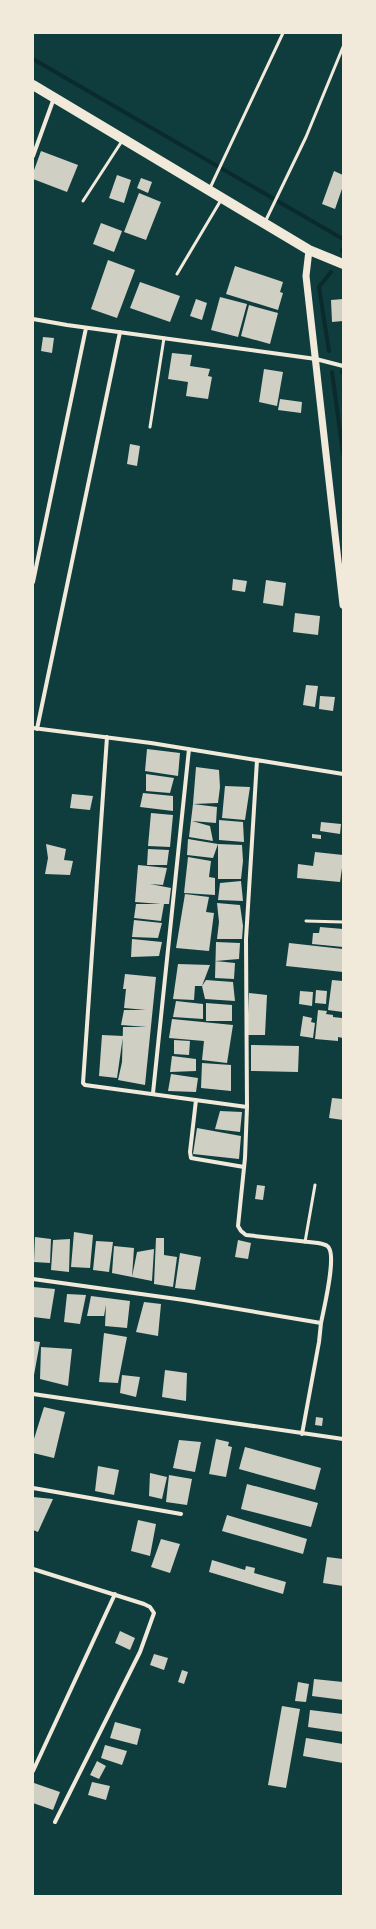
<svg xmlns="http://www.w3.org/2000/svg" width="376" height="1929" font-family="'Noto Serif',serif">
  <rect width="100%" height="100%" fill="#0f3d3e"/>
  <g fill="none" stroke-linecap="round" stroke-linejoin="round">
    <path stroke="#0a2a2b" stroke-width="4" d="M33 59 343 239
      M342 251 343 249
      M329 351 319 287 331 272
      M332 372 343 454
      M342 372 343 373"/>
  </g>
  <path fill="#cfcfc3" d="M41 151 78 165 67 192 33 179V173Z
    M334 171 343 175V186L335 209 322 204Z
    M117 175 131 180 124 203 109 198Z
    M141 178 152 182 148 193 137 188Z
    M139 193 161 202 146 240 124 232Z
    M101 223 122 231 114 252 93 244Z
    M108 260 135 270 117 318 91 309Z
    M235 266 283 282 280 292 283 293 278 310 226 294Z
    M140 282 180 296 170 322 130 308Z
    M220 297 247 304 238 337 211 330Z
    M196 299 207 303 202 320 190 316Z
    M343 299V321L332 322 331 300Z
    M249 305 278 313 270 344 241 336Z
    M43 337 54 338 52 353 41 351Z
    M172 353 192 355 190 366 210 369 208 376 212 377 208 399 186 396 188 382 168 379Z
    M264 369 283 372 277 406 259 402Z
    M280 399 302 402 301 413 278 410Z
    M130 444 140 446 137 466 127 464Z
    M233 579 247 581 245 592 232 590Z
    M266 580 286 583 283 606 263 603Z
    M295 613 320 616 318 635 293 632Z
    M306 685 318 686 315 707 303 705Z
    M320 696 335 697 333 711 319 709Z
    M147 749 180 753 178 776 145 771Z
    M196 767 219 770 220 787 218 803 193 804Z
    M146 774 174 778 170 793 146 791Z
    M225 786 250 787 245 820 222 818Z
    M143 793 173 796V811L140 807Z
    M72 794 93 796 90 810 70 808Z
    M193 804 217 807 216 823 192 821 210 826 213 841 189 837Z
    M151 813 173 815 170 847 148 846Z
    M219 820 243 822 244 842 219 840Z
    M321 822 341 824 340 834 320 831Z
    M312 834 321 835V839L312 838Z
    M188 839 218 844 213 858 187 855Z
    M46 844 66 849 64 860 73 861 70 875 45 874 48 858Z
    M218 844 242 845 243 861 241 879H218Z
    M148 849 169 850 167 865H147Z
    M315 852 343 855V869L342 868 340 882 297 878 298 864 313 866Z
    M188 857 211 861 209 877 215 878V895L184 893Z
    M138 865 167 868 163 885 150 884 171 888 169 904H164L161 921 134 918 136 904H161L135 902Z
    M241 881 243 901 218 900 220 883Z
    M185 894 209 897 206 912 214 913 209 951 176 948Z
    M217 903 240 905 243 926 242 939H217L219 922Z
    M134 920 162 923 158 938 132 937Z
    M320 927 343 929V947L312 944 313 933H319Z
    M132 939 162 942 159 956 131 957Z
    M216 942 240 943 239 959 215 961 235 963 234 979 215 978Z
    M289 943 343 949V972L286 966Z
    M178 964 210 965 202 986H195L194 1000 173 999Z
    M125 974 156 977 145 1085 118 1080 122 1062 123 1027H147L121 1025 124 1010H146L124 1008 126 989H123Z
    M206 980 233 982 235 1001 205 999 202 986Z
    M332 980 343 981V1012L328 1010Z
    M316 990 327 991 326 1004 315 1003Z
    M300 991 313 992 312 1006 299 1004Z
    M249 993 267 995 265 1035H247Z
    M176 1001 203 1004V1019L173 1017Z
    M206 1003 232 1005V1021H206Z
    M318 1010 327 1011 326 1014 333 1015V1017L342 1018 343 1038 338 1037V1041L315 1039Z
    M303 1016 312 1018 311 1022 315 1023 313 1038 300 1036Z
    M172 1019 233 1025 227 1063 202 1060 204 1041 169 1038Z
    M102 1035 123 1036 117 1078 99 1076Z
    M174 1040 190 1041 189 1055 174 1054Z
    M251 1045 299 1046 298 1072 251 1071Z
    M172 1056 196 1059V1071L170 1072Z
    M202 1063 231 1065V1091L201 1088Z
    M171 1074 198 1078 196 1092 168 1091Z
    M332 1098 343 1099V1120L329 1118Z
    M220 1111 242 1112 240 1132 215 1129Z
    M197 1128 241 1136 239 1159 193 1154Z
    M257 1185 265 1186 263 1200 255 1199Z
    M74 1232 93 1235 90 1268 71 1267Z
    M35 1237 51 1239 50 1263 34 1262Z
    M156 1238H164V1255L177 1257 173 1287 154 1284Z
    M70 1239 69 1272 51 1270 53 1240Z
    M238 1240 251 1243 248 1259 235 1257Z
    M96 1241 113 1242 109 1272 93 1270Z
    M114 1246 134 1248 132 1277 137 1252 154 1249 152 1281 112 1273Z
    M180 1253 201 1257 195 1290 175 1288Z
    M33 1287 55 1289 50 1319 33 1317Z
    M67 1294 86 1295 80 1324 64 1322Z
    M91 1296 130 1301 127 1328 105 1326 106 1305 104 1316H87Z
    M144 1302 161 1304 158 1336 136 1332Z
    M104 1333 127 1337 118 1383 99 1382Z
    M33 1341 40 1342 34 1375H33Z
    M41 1347 72 1349 68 1386 40 1379Z
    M165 1370 187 1373 186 1401 162 1397Z
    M122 1375 140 1377 136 1397 120 1393Z
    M44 1407 65 1412 54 1458 33 1453V1442Z
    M316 1417 323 1418 322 1426 315 1425Z
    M216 1439 229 1442 228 1446 232 1447 226 1477 209 1474Z
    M179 1440 201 1442 195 1472 173 1468Z
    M245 1447 321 1468 315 1490 239 1469Z
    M98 1466 119 1470 114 1495 95 1491Z
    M150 1473 167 1477 162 1499 149 1496Z
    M169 1475 192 1479 187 1505 166 1502Z
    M247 1484 318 1503 311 1527 241 1509Z
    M33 1497 53 1499 38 1532 33 1530Z
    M227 1515 307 1539 303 1554 222 1531Z
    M138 1520 156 1524 150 1556 131 1551Z
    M161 1539 180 1544 170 1573 151 1567Z
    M327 1557 343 1559V1586L323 1583Z
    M212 1560 245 1570 246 1566 255 1568 254 1573 286 1582 283 1594 209 1572Z
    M120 1631 135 1638 130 1650 115 1643Z
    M154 1654 168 1658 164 1670 150 1665Z
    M182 1670 188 1672 184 1684 178 1682Z
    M314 1679 343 1682V1700L312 1696Z
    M298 1682 309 1684 306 1702 295 1701Z
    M282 1706 300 1709 286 1788 268 1785Z
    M310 1710 343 1714V1732L308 1727Z
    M115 1722 141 1729 137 1745 110 1738Z
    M306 1738 343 1744V1763L303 1756Z
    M105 1745 127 1751 122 1765 101 1758Z
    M97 1761 106 1766 99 1779 90 1775Z
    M92 1782 110 1786 106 1800 88 1795Z
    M34 1783 60 1792 53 1810 33 1803Z"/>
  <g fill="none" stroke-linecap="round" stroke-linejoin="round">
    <path stroke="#f1e9da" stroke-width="3" d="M210 188 283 33
      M83 201 122 141
      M265 222 306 137 343 47
      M177 274 221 200
      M150 427 164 338
      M306 921 343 922
      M305 1242 315 1185"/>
    <path stroke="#f1e9da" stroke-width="4" d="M33 156 54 98
      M33 319 67 325 316 359 343 366
      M33 582 86 328
      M33 728 151 743 343 774
      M37 729 120 332
      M107 737 83 1083 85 1085 247 1107
      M257 760 246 939 247 1107 245 1158 238 1226 241 1231 246 1235 318 1243C322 1244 327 1244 329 1248 336 1259 324 1308 321 1323
      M153 1093 189 749
      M196 1100 190 1152 191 1158 244 1167
      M33 1279 184 1300 321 1323 319 1342 302 1434
      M33 1394 343 1439
      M33 1488 181 1514
      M33 1569 144 1604 150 1607 154 1613 140 1652 55 1822
      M33 1771 115 1594"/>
    <path stroke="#f1e9da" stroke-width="7" d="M309 250 306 276 343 605"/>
    <path stroke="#f1e9da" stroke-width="10" d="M33 85 309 250 343 264"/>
  </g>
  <rect width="376" height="1929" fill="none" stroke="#f1e9da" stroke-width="68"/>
</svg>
